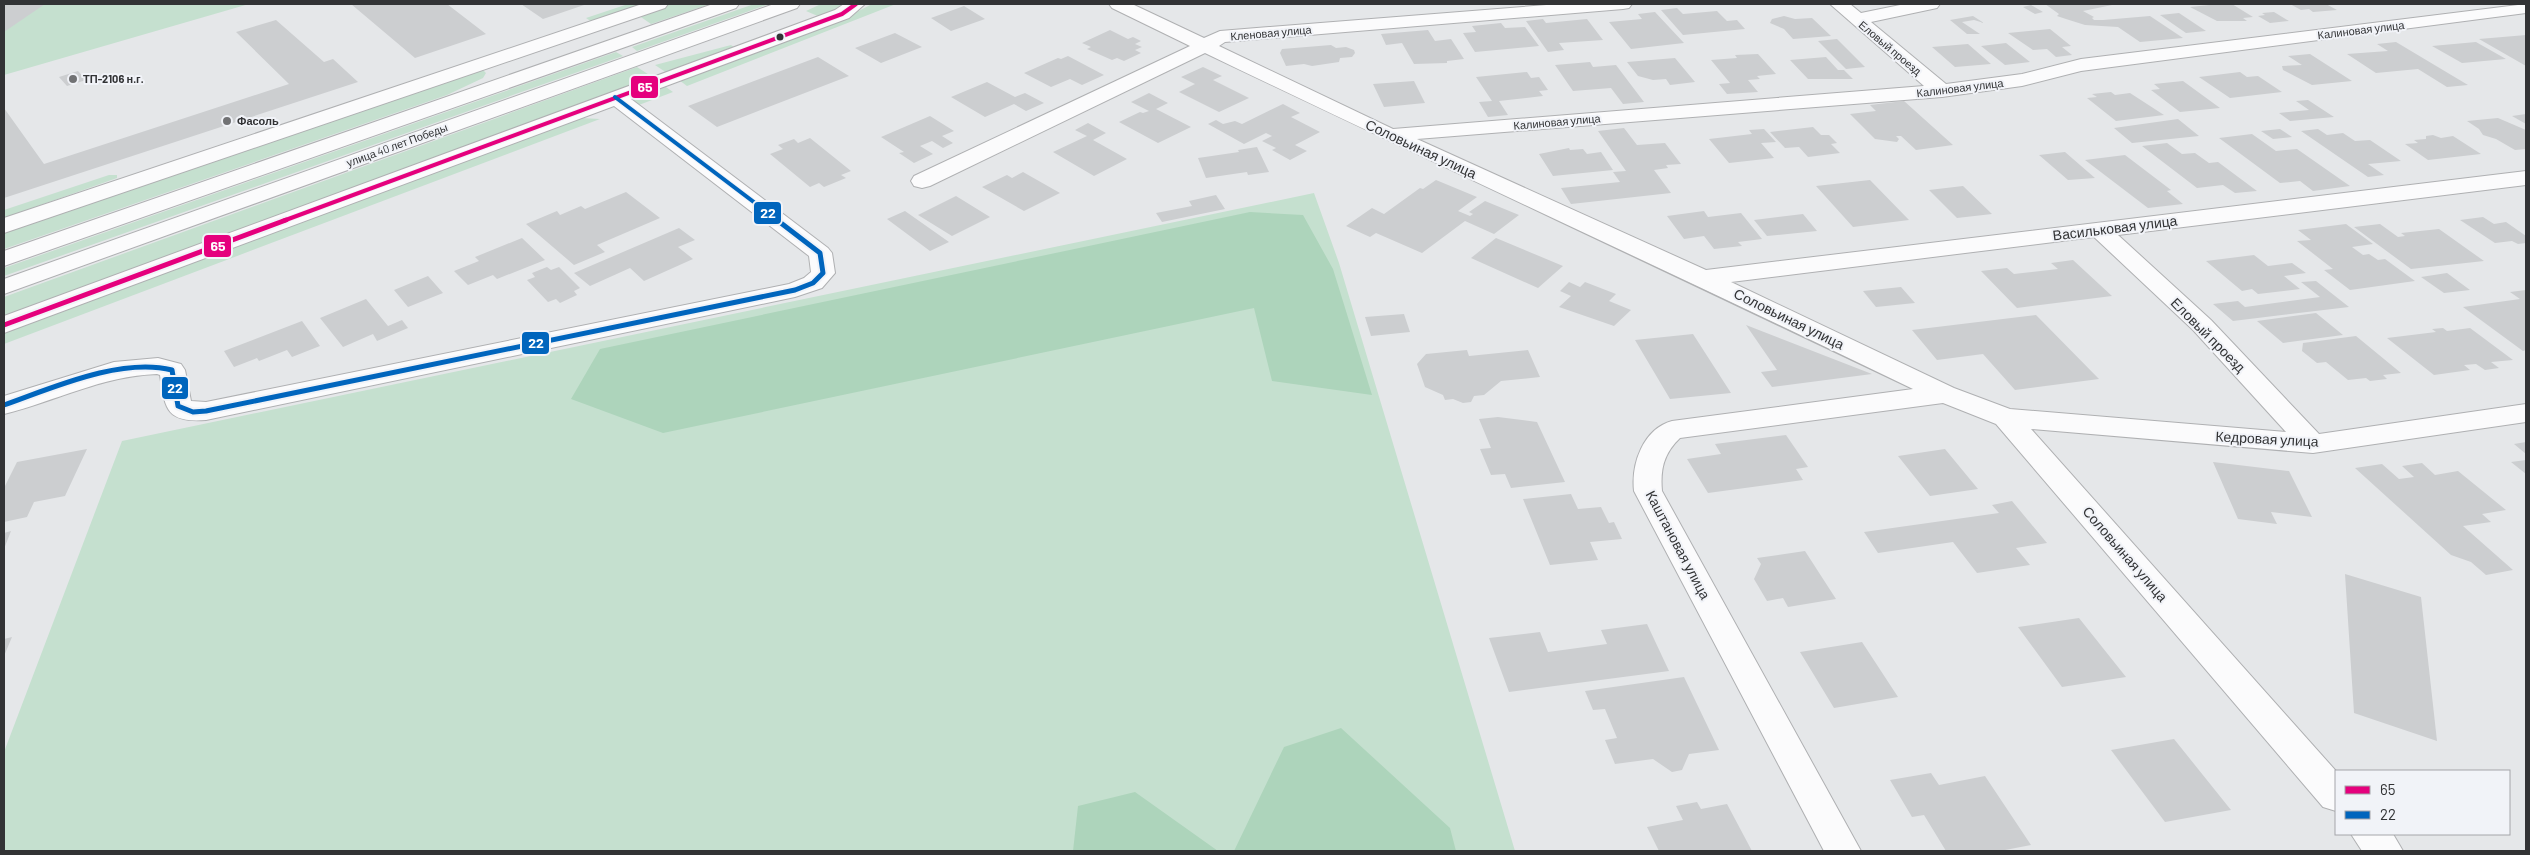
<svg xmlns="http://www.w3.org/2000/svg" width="2530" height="855" font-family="Barlow,sans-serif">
  <rect width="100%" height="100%" fill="#e5e7e9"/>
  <path fill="#c5e0cf" d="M4 4H249L4 75Z
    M628 4H645L592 22 586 18Z
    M670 4H710L651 24 638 15Z
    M754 4H769L637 51 632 47Z
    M821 4H848L820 17 806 11Z
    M872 4H896L687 86 679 80 849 16Z
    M731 45 735 48 667 73 655 65Z
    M616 52 623 56 4 276V268Z
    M637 67 654 78 4 319V297Z
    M481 68 486 73 483 78 447 95 4 249V232Z
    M663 85 673 92 631 108 629 100Z
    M581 118 600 119 4 344V332L562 123Z
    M109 175H117V178L4 218V210Z
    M1314 193 1339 263 1515 851H4V752L122 441Z"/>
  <path fill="#add4bb" d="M1250 212 1303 215 1333 269 1372 395 1272 381 1254 308 663 433 571 399 600 349Z
    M1341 728 1450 828 1456 851H1234L1284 747Z
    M1135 792 1218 851H1073L1078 806Z"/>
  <path fill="#ccced0" d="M4 4H45L4 32Z
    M351 4H447L486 34 415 58Z
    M521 4H587L543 19Z
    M2045 4H2117L2083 11 2094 17 2092 18 2094 20H2103L2150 16 2183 38 2140 42 2118 27 2085 25 2066 19 2057 16 2059 14Z
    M2219 4H2232L2253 17 2243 18 2247 21H2217L2190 7Z
    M2290 4H2326L2337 10 2313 12 2309 9 2301 10Z
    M2031 5 2043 12 2035 14 2023 7Z
    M964 6 985 19 951 31 931 18Z
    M1677 8 1683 14 1717 11 1727 21 1737 20 1745 29 1683 35 1661 10Z
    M1655 12 1684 43 1631 49 1609 22 1642 19 1638 14Z
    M2274 12 2289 21 2270 23 2258 16 2265 15 2262 13Z
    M2179 13 2206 31 2186 33 2160 15Z
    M1784 16 1795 19 1812 18 1831 36 1793 39 1784 29 1770 23 1772 19Z
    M1973 16 1984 23 1974 20 1962 22 1980 34H1967L1950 20Z
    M1543 19 1546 23 1587 19 1603 40 1559 43 1564 50 1548 52 1526 21Z
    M276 20 324 62 333 59 358 82 4 198V108L44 164 289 84 236 32Z
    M1501 23 1505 28 1525 27 1539 46 1475 52 1463 33 1476 32 1472 26Z
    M2050 29 2071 46 2062 47 2072 55 2056 57 2047 49 2033 50 2008 33Z
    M1110 30 1128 39 1133 37 1141 41 1135 44 1142 47 1135 50 1141 53 1124 61 1117 58 1112 60 1087 49 1091 47 1082 43Z
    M1428 30 1435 41 1451 39 1464 59 1447 61V63L1414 64 1402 43 1386 45 1381 34Z
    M895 33 922 47 881 63 855 48Z
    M2526 35V66L2479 39Z
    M1837 39 1865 67 1846 69 1818 41Z
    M2396 42 2468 85 2447 87 2418 69 2376 73 2347 54 2388 51 2377 44Z
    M2476 42 2506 59 2462 63 2432 46Z
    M2006 43 2030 62 2005 65 1981 46Z
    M1968 44 1991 64 1955 67 1932 47Z
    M1331 45 1336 48 1346 47 1354 50 1355 53 1352 57 1340 58 1339 62 1312 66 1304 64 1286 66 1280 53 1282 49Z
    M1758 54 1776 74 1757 76 1760 79 1748 80 1758 92 1727 94 1719 84 1730 83 1711 60 1737 58 1735 55Z
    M2310 54 2352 81 2312 85 2283 70 2282 66 2302 65 2288 56Z
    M1068 56 1104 75 1082 85 1070 79 1051 87 1024 73 1058 58 1061 59Z
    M818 57 849 76 717 127 688 106Z
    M1826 57 1838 70H1844L1853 79H1808L1790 60Z
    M1675 58 1695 82 1670 85 1666 79 1653 80 1638 76 1627 62Z
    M1590 62 1593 67 1616 65 1644 102 1623 104 1611 88 1573 91 1555 65Z
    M1203 67 1222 76 1213 80 1249 98 1219 112 1179 92 1195 84 1181 77Z
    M78 71 86 80 67 86 59 77Z
    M1527 72 1531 78 1539 77 1548 90 1539 91 1543 96 1499 101 1508 115 1488 117 1479 102 1492 101 1476 77Z
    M2240 72 2247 77 2258 76 2282 92 2230 98 2199 77Z
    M1414 81 1425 103 1384 107 1373 84Z
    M2183 81 2220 108 2180 112 2151 90 2160 89 2154 84Z
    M987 82 1015 97 1025 93 1044 103 1026 111 1014 104 985 117 951 97Z
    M2111 92 2115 95 2130 93 2164 115 2116 121 2087 98 2097 97 2092 94Z
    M1149 93 1168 103 1156 109 1191 127 1158 143 1119 122 1140 112 1143 113 1149 111 1131 102Z
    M2308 100 2334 117 2290 121 2279 113 2309 110 2296 101Z
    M1904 101 1953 145 1916 150 1901 136H1896L1899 139 1897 142 1875 139 1850 114 1876 111 1870 105Z
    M1283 104 1300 113 1291 117 1320 132 1295 145 1307 151 1290 160 1272 150 1276 148 1262 141 1272 136 1266 133 1244 144 1208 124 1216 120 1223 124 1235 121 1242 124Z
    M2526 114V124L2512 116Z
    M930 116 954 131 942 136 953 143 943 148 932 141 920 146 933 154 914 163 899 153 904 152 881 137Z
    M2498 118 2526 130V149L2515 150 2496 139 2483 135 2479 129 2467 121Z
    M2178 119 2199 136 2132 143 2114 128Z
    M1088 123 1106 133 1093 140 1127 159 1094 176 1053 152 1087 136 1075 130Z
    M1813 127 1821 135H1829L1837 143 1831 144 1840 153 1808 157 1799 147 1785 148 1770 132Z
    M1624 128 1637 145 1665 143 1681 164 1666 165 1668 168 1654 170 1671 193 1571 204 1561 188 1620 182 1613 172 1626 171 1598 131Z
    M1764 129 1776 142 1761 143 1774 158 1729 163 1709 139 1752 134 1749 130Z
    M2280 129 2292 137 2273 139 2261 131Z
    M2318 129 2327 135 2343 133 2355 141 2370 140 2401 161 2368 164 2384 175 2368 177 2301 131Z
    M2252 134 2276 151 2297 149 2350 186 2313 191 2300 181 2280 183 2219 138Z
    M2433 135 2441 138 2453 136 2481 154 2428 160 2405 144 2418 143 2414 140 2426 139V136Z
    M810 138 851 171 841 175 846 178 824 187 819 183 810 187 770 154 783 149 778 145 794 139 798 143Z
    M2167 143 2182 154 2195 153 2209 163 2218 162 2257 191 2235 193 2223 185 2197 188 2142 146Z
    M1257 147 1269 172 1248 175 1247 172 1206 178 1198 158 1239 152 1238 150Z
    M1569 148 1570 150 1583 149 1587 154 1601 152 1613 170 1553 176 1539 154Z
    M2065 152 2095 178 2068 180 2039 155Z
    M2125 155 2171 190 2167 191 2183 204 2148 208 2085 160Z
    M1023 172 1060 193 1024 211 982 187 1007 175 1012 178Z
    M1436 180 1477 197 1458 211 1470 216 1473 214 1469 212 1485 201 1519 215 1494 234 1465 221 1422 253 1376 233 1370 237 1346 226 1372 208 1384 214 1420 188 1423 189Z
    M1870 180 1909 220 1853 227 1816 186Z
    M1963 186 1992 214 1957 218 1929 190Z
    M626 192 660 218 597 245 605 252 574 265 526 224 557 211 560 215 581 206 585 209Z
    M1216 195 1225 209 1162 222 1156 213 1192 206 1189 201Z
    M956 196 990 217 952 236 918 215Z
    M905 211 949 242 930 251 887 219Z
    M1704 211 1708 217 1741 213 1762 239 1738 242 1742 246 1714 249 1704 236 1684 239 1667 216Z
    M1803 214 1817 231 1767 236 1754 220Z
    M2483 217 2494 224 2506 222 2526 236V243L2518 244 2512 241 2495 243 2460 220Z
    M2346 224 2373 244 2352 247 2363 255 2369 254 2378 260 2385 259 2415 281 2350 290 2324 270 2333 269 2297 241 2311 240 2298 230Z
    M2380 224 2398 237 2405 236 2401 233 2439 229 2484 261 2411 269 2354 227Z
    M679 228 695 240 678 247 693 259 644 281 630 268 590 286 574 273Z
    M522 238 545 260 497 279 493 275 468 285 454 271 479 261 475 257Z
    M1496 238 1563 266 1538 288 1471 258Z
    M2254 255 2268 266 2292 263 2306 273 2284 276 2300 289 2258 294 2252 289 2242 291 2206 261Z
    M2073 260 2112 296 2017 308 1981 271 2007 268 2014 274 2058 269 2051 263Z
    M547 267 551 270 559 267 580 288 574 291 577 295 560 303 556 299 548 302 527 280 535 277 532 273Z
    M2447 273 2470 290 2444 293 2421 277Z
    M428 276 443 293 408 307 394 290Z
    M2316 281 2349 307 2233 321 2213 304 2238 301 2245 307 2320 297 2301 282Z
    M1569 282 1580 287 1585 282 1616 294 1609 301 1631 310 1614 326 1559 307 1571 296 1560 291Z
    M1901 287 1915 303 1876 307 1863 291Z
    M2526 290V350L2523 351 2463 307 2520 299 2510 292Z
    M366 299 388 326 402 320 408 328 377 341 373 334 343 347 320 318Z
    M2316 313 2343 335 2283 343 2257 321Z
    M1404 314 1410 332 1371 336 1365 317Z
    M2036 315 2099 379 2015 390 1983 354 1937 360 1912 330Z
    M302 321 320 346 292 357 287 350 259 361 257 358 234 367 224 351Z
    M1746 325 1872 374 1772 387 1761 372 1777 370Z
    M2443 328 2447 331 2470 328 2513 360 2491 362 2499 368 2485 370 2476 364 2464 365 2470 370 2434 375 2387 338 2436 332 2432 329Z
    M1693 334 1731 393 1670 399 1635 340Z
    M2356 336 2401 373 2383 375 2387 379 2370 381 2366 378 2348 380 2326 362 2317 363 2302 351 2303 343Z
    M1467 350 1469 356 1528 350 1540 377 1501 381 1484 395 1474 396 1471 402 1463 403 1453 399 1445 400 1443 395 1425 387 1417 364 1426 354Z
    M1498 417 1537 422 1565 482 1511 488 1505 474 1491 475 1480 449 1491 448 1479 419Z
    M1786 435 1808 467 1796 469 1803 480 1708 493 1687 459 1721 454 1715 444Z
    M2526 442V454L2514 444Z
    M87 449 65 496 34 502 27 517 4 522V488L17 462Z
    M1945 449 1978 489 1930 496 1898 456Z
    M2526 460V474L2511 462Z
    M2213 462 2289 471 2312 517 2271 512 2277 524 2238 519Z
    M2422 463 2435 475 2458 471 2506 510 2482 514 2491 522 2463 526 2513 570 2486 575 2471 562 2451 555 2355 468 2382 464 2399 479 2414 477 2402 466Z
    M1571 494 1578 509 1601 507 1609 523 1614 522 1622 539 1590 542 1598 560 1550 565 1523 499Z
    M2012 501 2047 543 2016 548 2030 565 1977 573 1953 542 1878 553 1864 532 1999 513 1992 505Z
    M11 531 4 549V533Z
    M1805 551 1836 599 1788 607 1783 598 1767 601 1754 579 1761 564 1757 558Z
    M2345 574 2421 597 2437 741 2354 713Z
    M2079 618 2126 677 2062 687 2018 627Z
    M1647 624 1669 671 1509 692 1489 638 1540 632 1548 652 1607 644 1601 630Z
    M12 637 4 656V639Z
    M1862 642 1898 697 1834 708 1800 652Z
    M1684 677 1719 750 1689 754 1682 770 1672 772 1653 759 1615 764 1605 740 1617 738 1605 709 1593 710 1585 691Z
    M2174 739 2231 810 2165 822 2111 750Z
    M1931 773 1939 785 1985 776 2031 845 2000 851H1946L1924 815 1912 817 1890 780Z
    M1697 802 1701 809 1727 804 1752 851H1659L1647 827 1683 820 1676 806Z"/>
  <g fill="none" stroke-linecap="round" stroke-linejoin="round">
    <g stroke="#afb0b2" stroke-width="2">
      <path id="minor" d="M642 4H668L665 8 4 233V218Z
        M844 4H865L849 18 631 99 828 248 832 253 835 273 822 288 795 297 206 420C166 423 165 409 160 375L157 374C102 376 56 401 4 414V396L114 362 158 358 181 364 185 370 191 401 206 402 789 284 804 278 811 272 809 256 614 106 4 333V316L835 10Z
        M1109 4H1132L1204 38 1220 31 1559 4H1632L1629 8 1623 9 1225 42 1219 46 1393 129 1924 86 1830 4H1850L1861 13 1905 4H1940L1937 8 1871 22 1946 84 2022 74 2081 59 2526 4V13L2081 71 2022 86 1942 97 1417 139 1706 270 2526 171V185L2118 235 2211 320 2319 434 2526 404V422L2313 453 2031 429 2336 771V811L2323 807 1996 424 1943 403 1680 438C1664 453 1660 469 1662 491L1861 851H1824L1634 491C1631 464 1643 429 1672 421L1913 389C1678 275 1440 167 1205 53L930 186 922 188 914 186 911 181 914 176 1190 46 1112 8ZM2094 237 2193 330 2286 432 2010 409 1954 388 1731 282Z
        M2351 834H2393L2403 851H2362Z"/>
    </g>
    <g stroke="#afb0b2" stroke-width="2">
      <path id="major" d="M713 4H739L736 8 4 266V251Z
        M774 4H800L797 8 4 294V279Z"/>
    </g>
    <use href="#minor" fill="#fbfbfc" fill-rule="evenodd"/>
    <use href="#major" fill="#fbfbfc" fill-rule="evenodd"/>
    <g stroke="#f1f3f8" stroke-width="6">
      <path id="bus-1-far1" d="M283 221 842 14 856 4"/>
    </g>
    <g stroke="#f1f3f8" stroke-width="9">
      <path id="bus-1" d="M4 325 286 220"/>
    </g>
    <g stroke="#f1f3f8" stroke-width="6">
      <path id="bus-2-far1" d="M615 97 779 221"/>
    </g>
    <g stroke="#f1f3f8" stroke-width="9">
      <path id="bus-2" d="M4 405C52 388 121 357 172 370L178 406 193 412 206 411 795 290 813 283 823 273 820 253 777 220"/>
    </g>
    <use href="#bus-1-far1" stroke="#e5007d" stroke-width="4"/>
    <use href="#bus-1" stroke="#e5007d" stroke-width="5"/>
    <use href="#bus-2-far1" stroke="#0065bd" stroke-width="4"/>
    <use href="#bus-2" stroke="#0065bd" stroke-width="5"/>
  </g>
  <circle fill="#323335" stroke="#f1f3f8" stroke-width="2" cx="780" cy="37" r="4.5"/>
  <g fill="#717274" stroke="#f1f3f8" stroke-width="2">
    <circle cx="73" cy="79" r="5"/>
    <circle cx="227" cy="121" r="5"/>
  </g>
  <g text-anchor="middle" stroke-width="4" stroke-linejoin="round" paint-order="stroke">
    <g font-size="11" fill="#323335" stroke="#f1f3f8">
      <text transform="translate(2361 30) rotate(-7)" y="4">Калиновая улица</text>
      <text transform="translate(1271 33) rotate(-5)" y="4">Кленовая улица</text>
      <text transform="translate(1890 48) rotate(40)" y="4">Еловый проезд</text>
      <text transform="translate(1960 88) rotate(-7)" y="4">Калиновая улица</text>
      <text transform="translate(1557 122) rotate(-5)" y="4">Калиновая улица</text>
      <text transform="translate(397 145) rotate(-20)" y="4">улица 40 лет Победы</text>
    </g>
    <g font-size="11" font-weight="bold" fill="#323335" stroke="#f1f3f8" text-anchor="start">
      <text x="83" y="83">ТП-2106 н.г.</text>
      <text x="237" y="125">Фасоль</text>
    </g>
    <g font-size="14" fill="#323335" stroke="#f1f3f8">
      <text transform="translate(1421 149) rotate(25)" y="5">Соловьиная улица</text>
      <text transform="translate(2115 228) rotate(-7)" y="5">Васильковая улица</text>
      <text transform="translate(1789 319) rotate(26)" y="5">Соловьиная улица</text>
      <text transform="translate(2208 335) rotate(45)" y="5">Еловый проезд</text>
      <text transform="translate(2267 439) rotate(3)" y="5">Кедровая улица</text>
      <text transform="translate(1678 545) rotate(62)" y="5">Каштановая улица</text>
      <text transform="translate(2125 554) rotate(49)" y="5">Соловьиная улица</text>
    </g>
  </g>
  <g stroke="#f1f3f8" stroke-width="2">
    <rect x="630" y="75" width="29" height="24" rx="5" fill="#e5007d"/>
    <rect x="753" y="201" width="29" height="24" rx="5" fill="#0065bd"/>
    <rect x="203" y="234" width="29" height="24" rx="5" fill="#e5007d"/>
    <rect x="521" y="331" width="29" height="24" rx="5" fill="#0065bd"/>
    <rect x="161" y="376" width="28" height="24" rx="5" fill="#0065bd"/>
  </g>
  <g font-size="14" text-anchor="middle" font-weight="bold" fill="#fff">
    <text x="645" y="92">65</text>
    <text x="768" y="218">22</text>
    <text x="218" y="251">65</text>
    <text x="536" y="348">22</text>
    <text x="175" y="393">22</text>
  </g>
  <rect width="2530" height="855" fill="none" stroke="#323335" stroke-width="10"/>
  <rect x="2335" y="770" width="175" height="65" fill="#f1f3f8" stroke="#a5a6aa"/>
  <rect x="2345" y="786" width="25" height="8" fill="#e5007d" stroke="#a5a6aa"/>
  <text x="2380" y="795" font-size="15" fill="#323335">65</text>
  <rect x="2345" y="811" width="25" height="8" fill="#0065bd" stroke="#a5a6aa"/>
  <text x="2380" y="820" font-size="15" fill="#323335">22</text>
</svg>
